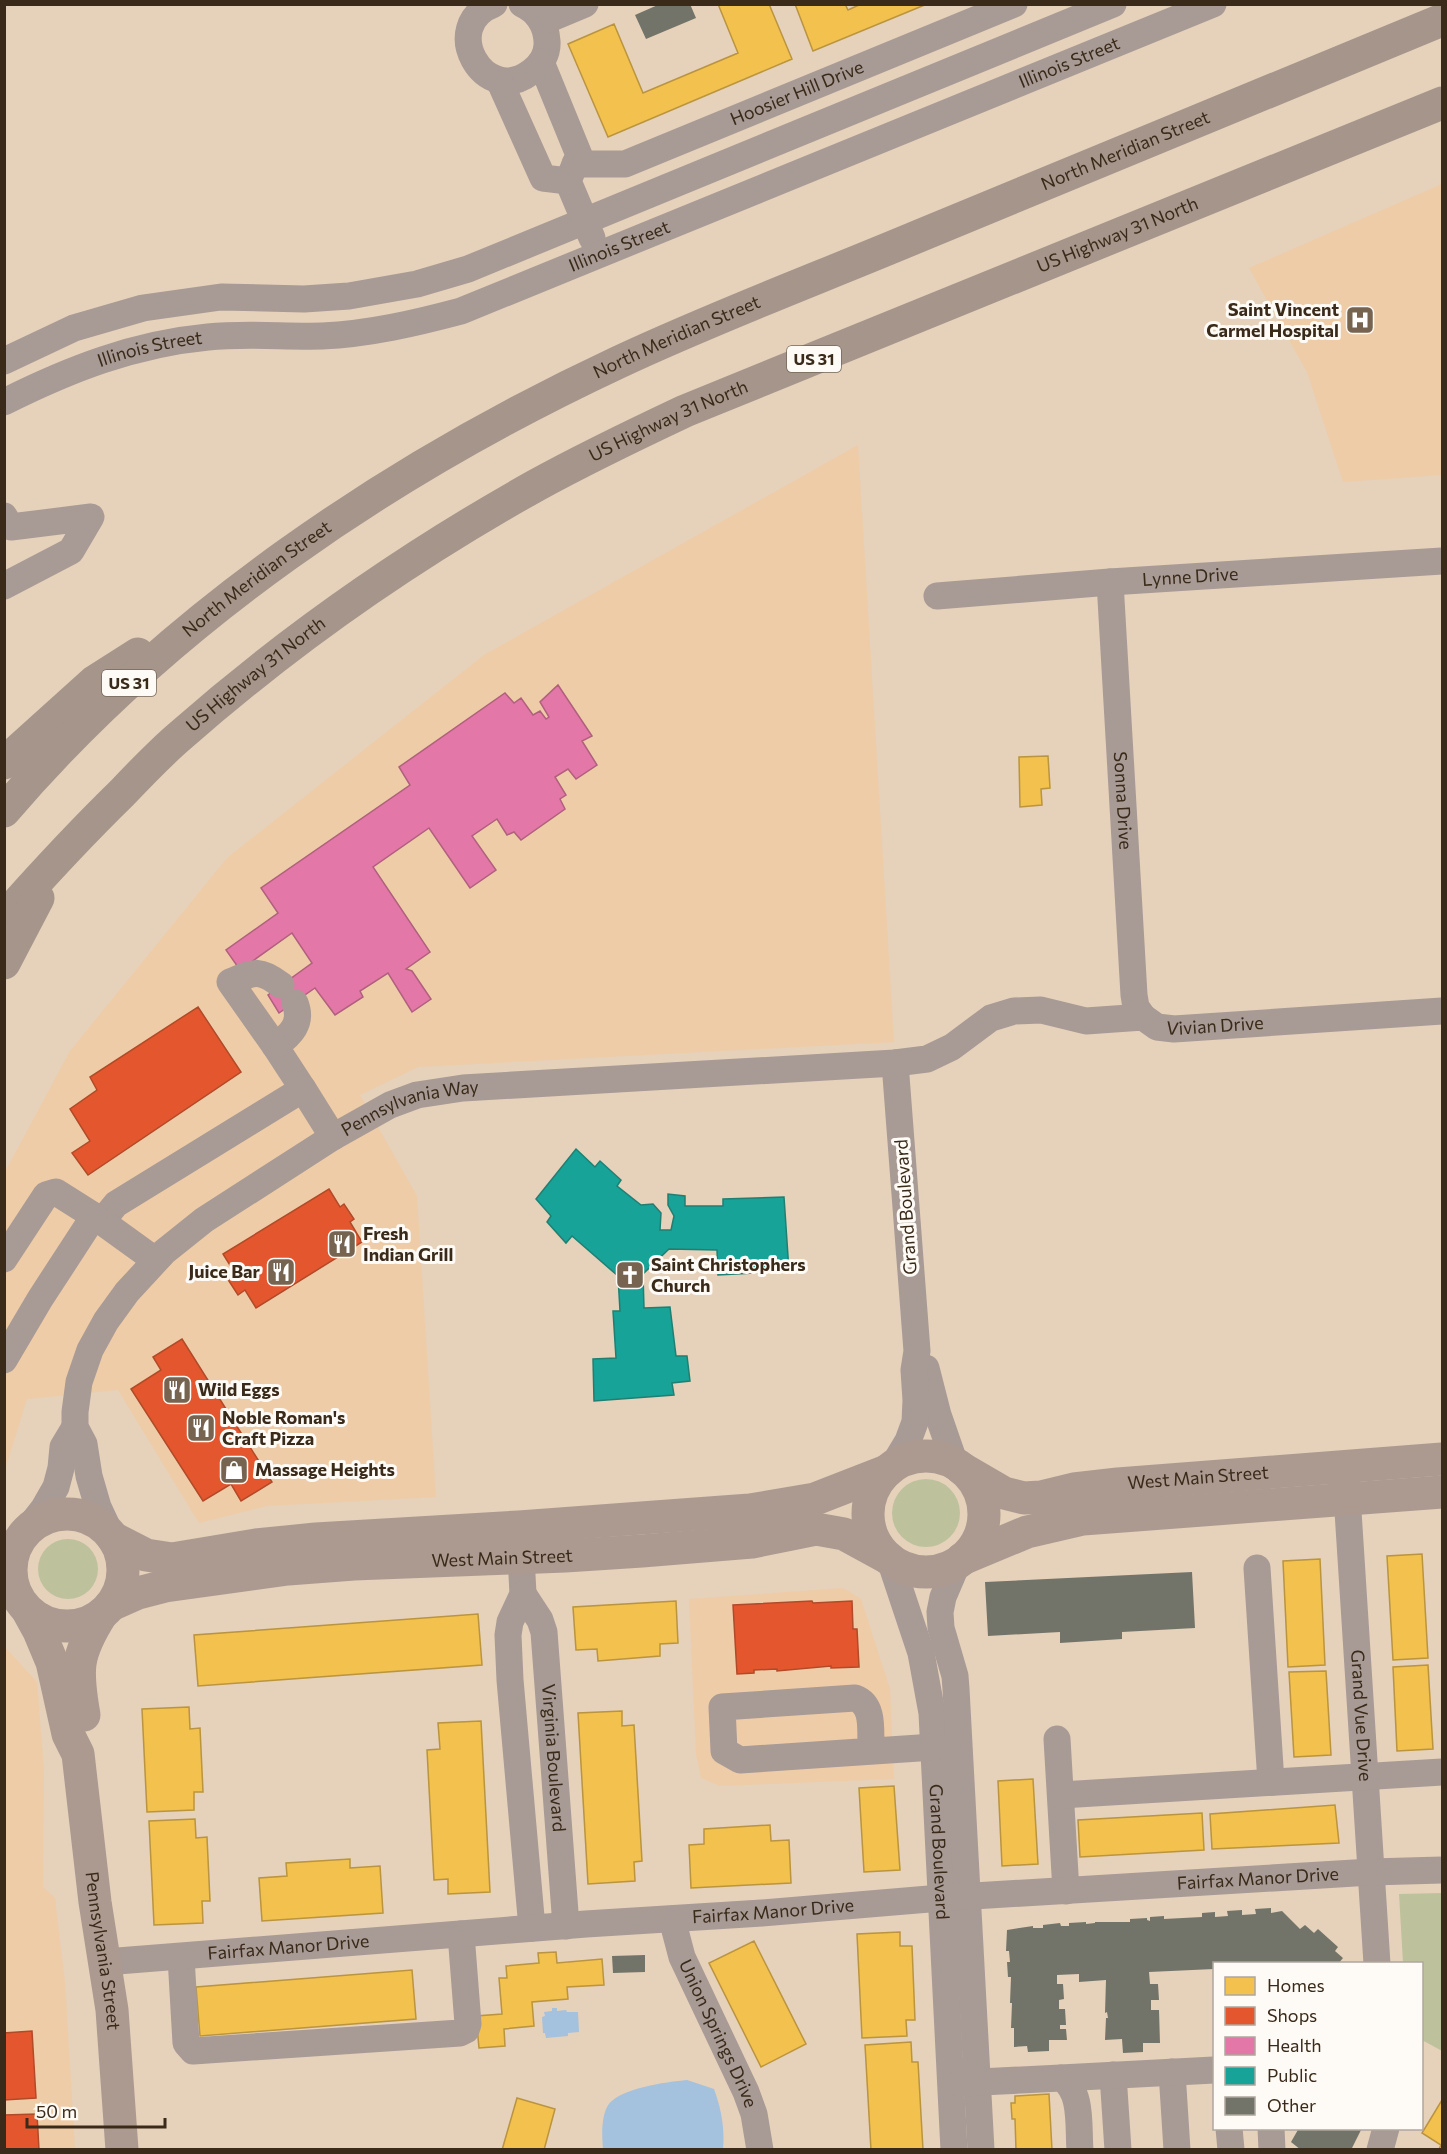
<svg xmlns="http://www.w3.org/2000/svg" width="1447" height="2154" font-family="Commissioner,sans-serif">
  <rect width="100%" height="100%" fill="#e6d1ba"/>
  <path fill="#eecca7" d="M1442 184V475L1343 482 1307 372 1249 268Z
    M858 445 894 1042 418 1067 360 1095 417 1196 436 1497 267 1506 199 1523 118 1390 27 1399 5 1470V1172L70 1051 227 858 484 655Z
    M843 1588 861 1599 890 1689 894 1779 720 1786 701 1778 696 1754 689 1599Z
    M4 1646 37 1682 44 1770 43 1887 55 1898 65 1982 75 2149H5Z"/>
  <path fill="#bec29c" d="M892 1513a34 34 0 1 1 68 0a34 34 0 1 1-68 0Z
    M38 1569a30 30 0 1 1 60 0a30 30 0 1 1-60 0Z
    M1442 1893V2051L1422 2040V1964L1403 1963 1399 1894Z"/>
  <path fill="#a4c1dd" d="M552 2008H557V2011L566 2010 567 2012H578L579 2032 568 2033V2036L546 2038 545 2033H543L542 2017 545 2016 544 2012 552 2011Z
    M687 2080 714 2089C721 2108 725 2128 723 2149H603C602 2137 601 2119 607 2107 617 2088 667 2082 687 2080Z"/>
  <path fill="#f2c14e" stroke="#ba943e" stroke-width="1.5" d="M718 4H769L792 59 608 137 568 44 614 24 643 93 738 53Z
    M795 4H845L848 10 861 4H927L813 51Z
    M1048 756 1050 788 1041 789 1042 805 1020 807 1019 757Z
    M1422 1554 1428 1658 1393 1660 1387 1556Z
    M1320 1559 1325 1665 1288 1667 1283 1561Z
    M676 1601 678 1643 660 1644V1656L598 1661 597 1649 576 1650 573 1607Z
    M478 1614 482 1665 198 1686 194 1635Z
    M1428 1665 1433 1749 1397 1751 1393 1667Z
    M1326 1671 1331 1755 1294 1757 1289 1672Z
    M189 1707 190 1729 200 1728 203 1792H194V1810L147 1812 142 1709Z
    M622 1711V1726L634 1725 642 1861 634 1862 635 1881 588 1884 578 1713Z
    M481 1721 490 1892 448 1894V1879L434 1880 427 1750 440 1749 438 1723Z
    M1033 1779 1038 1864 1002 1866 998 1781Z
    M894 1786 900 1870 864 1872 859 1788Z
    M1335 1805 1339 1843 1212 1849 1210 1814Z
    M1202 1813 1204 1850 1080 1857 1078 1820Z
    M195 1819 196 1838 207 1837 210 1901H202L203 1923 154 1925 149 1821Z
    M770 1825 771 1841 789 1840 791 1883 691 1888 689 1845 704 1844V1829Z
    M350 1859V1868L380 1866 383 1913 262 1921 259 1878 287 1876 286 1863Z
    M900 1932V1946H912L915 2020H906L907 2036 862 2038 857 1934Z
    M754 1941 806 2044 761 2067 709 1963Z
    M556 1952 557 1963 602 1959 604 1985 567 1987 568 1999 532 2002 534 2026 504 2029 505 2046 479 2048 476 2016 502 2014 499 1978H507L506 1966 539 1963 538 1953Z
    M412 1970 416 2019 200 2036 196 1987Z
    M911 2042 912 2062H918L923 2150H871L865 2045Z
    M1049 2094 1052 2150H1016L1015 2119H1012L1011 2103H1015V2096Z
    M517 2098 555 2109 544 2150H502Z
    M1442 2100V2150H1441L1439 2149 1441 2145 1422 2133Z"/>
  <path fill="#e4572e" stroke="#b14a28" stroke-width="1.5" d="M198 1007 241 1072 88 1175 72 1153 90 1141 70 1109 97 1090 90 1077Z
    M329 1189 340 1207 344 1204 354 1219 350 1222 362 1242 256 1308 245 1290 238 1295 225 1275 233 1270 223 1254Z
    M182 1339 272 1482 241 1501 231 1484 203 1501 131 1389 161 1370 153 1357Z
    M812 1601 813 1603 852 1601 853 1629H857L859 1667 831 1668V1666L777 1671V1669L754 1670V1673L737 1674 733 1605Z
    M32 2031 36 2098 4 2100V2033Z
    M37 2114 39 2150H4V2115Z"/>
  <path fill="#e377a8" stroke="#b0607d" stroke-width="1.5" d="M558 685 592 736 582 741 597 765 576 779 568 769 555 777 566 795 560 799 565 809 521 840 514 832 507 835 497 819 472 836 496 870 470 888 429 828 373 867 430 952 406 969 412 971 431 999 412 1012 388 973 360 991 363 997 335 1015 315 988 279 1013 268 995 312 963 292 933 240 970 226 950 278 913 261 888 410 785 399 767 505 693 514 703 521 698 533 715 540 711 546 719 549 717 540 702Z"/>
  <path fill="#17a398" stroke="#217f72" stroke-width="1.5" d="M576 1149 595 1167 600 1161 621 1180 617 1186 641 1205 653 1204 661 1213 660 1230H671L674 1216 668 1205V1194L685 1196V1206H723V1199L784 1197 789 1271 718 1275 717 1250 669 1249 643 1274 644 1308 670 1307 676 1356H687L690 1381 672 1383 674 1395 594 1401 593 1359 616 1358 613 1311H620L618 1276 572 1236 566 1243 547 1222 551 1216 536 1199Z"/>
  <path fill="#727469" d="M660 4H690L696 18 646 39 635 15Z
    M1192 1572 1195 1628 1122 1632V1639L1060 1643V1632L988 1636 985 1582Z
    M1271 1908V1913L1282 1911 1300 1929 1305 1925 1314 1933 1318 1929 1338 1947 1335 1951 1343 1958 1338 1964H1214V1969L1149 1972 1150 1984H1158L1159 2000H1151V2010H1159L1160 2043H1143V2052L1123 2053 1122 2039 1105 2040 1106 2018H1108L1107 2012 1105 2013 1106 1980 1079 1982V1974L1057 1975V1984H1063L1064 1999 1059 2000V2009H1065L1066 2025H1060V2029H1066L1067 2040H1049V2051L1028 2052 1027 2046 1014 2047V2028H1011L1012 2003H1010L1011 1977H1008L1007 1962H1010L1009 1951H1006L1007 1930 1033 1926V1928H1043V1925L1060 1923 1061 1926H1069V1923L1086 1922V1924L1095 1923V1922H1130V1919L1147 1918V1920L1150 1921V1917L1164 1916V1919L1202 1917V1913L1215 1912V1917L1228 1916 1227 1911 1242 1910V1915L1256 1914 1255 1909Z
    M645 1955V1972L613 1973 612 1956Z
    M1299 2128H1362L1351 2150H1301L1291 2142Z"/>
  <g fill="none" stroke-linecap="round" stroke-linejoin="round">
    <g stroke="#a89a95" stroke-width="27">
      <path d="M494 4C438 25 484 108 531 72 541 65 548 54 547 41 546 24 537 11 522 4"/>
      <path d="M542 22 585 4"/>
      <path d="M541 62 579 155 568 181 592 238"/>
      <path d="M499 80 543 178 568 181"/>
      <path id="s1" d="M575 164H625L1014 4"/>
      <path d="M4 361 74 328 143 308 221 297 304 299 349 296 417 284 468 269 1113 4"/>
      <path id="s2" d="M4 402C70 369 134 344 208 337 246 333 284 337 322 336 369 334 416 323 461 311L1213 4"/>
      <path d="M4 516 11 527 91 517 71 551 4 586"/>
      <path id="s3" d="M1110 582 1134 995 1136 1007 1143 1017"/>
      <path id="s4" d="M937 596 1110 582 1442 561"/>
      <path d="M295 1003C303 1023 291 1035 275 1046L303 1089"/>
      <path d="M275 1046 230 982C254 972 259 968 281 985"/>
      <path d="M102 1221 116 1204 303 1089 333 1137"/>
      <path d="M4 1259 46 1195 56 1192 94 1216 155 1260"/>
      <path d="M4 1360 40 1299 94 1216"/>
      <path d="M926 1368 938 1415 955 1464"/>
      <path d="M893 1466 908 1441 915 1422 916 1400 914 1370 917 1351 895 1063"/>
      <path id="s5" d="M1346 1480 1377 1964"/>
      <path d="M26 1531 44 1508 56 1487 61 1468 63 1447 75 1427"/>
      <path id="s6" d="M112 1537 98 1507 89 1476 84 1444 75 1427V1412L79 1382 90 1350 106 1321 127 1292 164 1252 204 1220 333 1137 390 1105 417 1095 463 1088 895 1063 927 1059 952 1047 991 1018 1014 1011 1041 1010 1086 1021 1143 1017 1157 1027 1174 1029 1442 1011"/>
      <path d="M520 1537 523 1594 510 1622 508 1635 510 1680 532 1928"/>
      <path id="s7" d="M890 1560 921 1653 932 1713 954 2150"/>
      <path d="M958 1562 943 1597 940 1612 941 1628 955 1676 956 1689 981 2150"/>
      <path d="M1257 1568 1271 1782"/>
      <path id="s8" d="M523 1594 540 1620 544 1632 566 1926"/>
      <path d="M1057 1739 1066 1891"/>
      <path d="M871 1750C870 1732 875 1705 855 1698L722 1707 724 1751 740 1760 934 1747"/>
      <path d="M1061 1795 1442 1772"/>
      <path id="s9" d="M672 1919 682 1957 746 2092 754 2114 760 2150"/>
      <path d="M181 1957 186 2043 193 2051 460 2033 466 2030 468 2024 461 1934"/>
      <path id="s10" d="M105 1962 586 1924 762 1913 941 1898 1371 1872 1442 1870"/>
      <path d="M1172 2072 1177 2150"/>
      <path d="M1113 2075 1118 2150"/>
      <path d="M1061 2078 1214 2070"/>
      <path d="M960 2083 1061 2078C1083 2091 1078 2127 1080 2150"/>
      <path d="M1229 2128 1231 2150"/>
      <path d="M1271 2128 1272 2150"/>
      <path d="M1380 2150 1386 2128"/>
    </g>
    <g stroke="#ac9a91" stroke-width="33">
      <circle cx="926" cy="1514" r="58"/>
      <path id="s11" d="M961 1468 1004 1493 1024 1498 1041 1497 1074 1489 1118 1484 1442 1459"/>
      <circle cx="67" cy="1570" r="56"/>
      <path d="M113 1538 146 1555 172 1559 256 1545 316 1539 519 1527 750 1510 815 1499 887 1471"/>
      <path d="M962 1559 1027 1532 1083 1519 1442 1492"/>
      <path id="s12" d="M111 1605 138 1593 165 1586 288 1569 354 1564 565 1556 642 1551 752 1542 816 1529 844 1534 888 1558"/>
      <path id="s13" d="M28 1611 39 1631 52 1662 68 1734 78 1754 95 1902 112 2010 122 2150"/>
      <path d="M84 1715C76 1669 76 1655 101 1615"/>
    </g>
    <g stroke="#a6958b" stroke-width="33">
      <path d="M4 763 94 682 138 654"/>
      <path id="s14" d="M4 811C169 618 390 469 619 362 717 316 819 278 919 236 1093 164 1268 92 1442 20"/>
      <path id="s15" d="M4 918C42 875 81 833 122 793 141 773 160 753 180 736 289 640 408 557 535 486 584 459 634 435 685 411L1442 103"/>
      <path d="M4 963 38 898"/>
    </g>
  </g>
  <defs>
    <g id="hospital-square" transform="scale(1.5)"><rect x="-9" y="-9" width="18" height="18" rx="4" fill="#766451" stroke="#fefaf5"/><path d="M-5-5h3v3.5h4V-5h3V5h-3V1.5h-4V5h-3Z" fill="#fff"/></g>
    <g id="restaurant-square" transform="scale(1.5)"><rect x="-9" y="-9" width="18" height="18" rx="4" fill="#766451" stroke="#fefaf5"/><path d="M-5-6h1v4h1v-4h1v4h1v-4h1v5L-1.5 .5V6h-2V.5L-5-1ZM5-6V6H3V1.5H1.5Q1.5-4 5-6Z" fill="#fff"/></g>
    <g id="church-square" transform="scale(1.5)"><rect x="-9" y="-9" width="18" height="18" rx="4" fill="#766451" stroke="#fefaf5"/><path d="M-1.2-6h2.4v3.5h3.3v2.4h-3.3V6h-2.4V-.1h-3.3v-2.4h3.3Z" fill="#fff"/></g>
    <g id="shop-square" transform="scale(1.5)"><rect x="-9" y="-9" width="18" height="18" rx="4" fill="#766451" stroke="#fefaf5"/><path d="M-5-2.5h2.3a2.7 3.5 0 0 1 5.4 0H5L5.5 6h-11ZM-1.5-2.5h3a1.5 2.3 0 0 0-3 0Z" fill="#fff"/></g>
  </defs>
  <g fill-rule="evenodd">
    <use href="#hospital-square" x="1360" y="320"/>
    <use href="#restaurant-square" x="342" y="1244"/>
    <use href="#restaurant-square" x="281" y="1272"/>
    <use href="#church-square" x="630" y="1275"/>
    <use href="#restaurant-square" x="177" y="1390"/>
    <use href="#restaurant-square" x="201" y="1428"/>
    <use href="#shop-square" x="234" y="1470"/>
  </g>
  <g text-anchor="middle" stroke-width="6" stroke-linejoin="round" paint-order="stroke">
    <g fill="#fefaf5" stroke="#74685b" stroke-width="1.5">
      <rect x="787" y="346" width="54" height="26" rx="4.5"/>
      <rect x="102" y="670" width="54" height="26" rx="4.5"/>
    </g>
    <g font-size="16" font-weight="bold" fill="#392a19">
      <text x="814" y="365">US 31</text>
      <text x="129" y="689">US 31</text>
    </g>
    <g font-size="18" fill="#392a19" stroke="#fefaf5">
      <text dy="6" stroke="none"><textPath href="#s2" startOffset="1128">Illinois Street</textPath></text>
      <text dy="6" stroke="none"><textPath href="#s1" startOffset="236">Hoosier Hill Drive</textPath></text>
      <text dy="6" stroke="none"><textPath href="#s14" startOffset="1316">North Meridian Street</textPath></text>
      <text dy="6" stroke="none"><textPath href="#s15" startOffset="1323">US Highway 31 North</textPath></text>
      <text dy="6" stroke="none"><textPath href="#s2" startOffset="642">Illinois Street</textPath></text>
      <text dy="6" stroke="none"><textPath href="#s14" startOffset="830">North Meridian Street</textPath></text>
      <text dy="6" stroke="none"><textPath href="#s2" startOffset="156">Illinois Street</textPath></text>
      <text dy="6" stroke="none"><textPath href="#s15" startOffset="837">US Highway 31 North</textPath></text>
      <text dy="6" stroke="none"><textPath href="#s4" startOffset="254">Lynne Drive</textPath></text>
      <text dy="6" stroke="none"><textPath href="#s14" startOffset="344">North Meridian Street</textPath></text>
      <text dy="6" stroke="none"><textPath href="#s15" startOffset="351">US Highway 31 North</textPath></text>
      <text dy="6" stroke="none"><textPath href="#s3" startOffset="219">Sonna Drive</textPath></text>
      <text dy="6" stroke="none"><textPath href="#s6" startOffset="1436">Vivian Drive</textPath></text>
      <text dy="6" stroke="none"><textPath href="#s6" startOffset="608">Pennsylvania Way</textPath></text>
      <text transform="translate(906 1207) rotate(-94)" y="6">Grand Boulevard</text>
      <text dy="6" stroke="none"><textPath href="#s11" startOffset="246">West Main Street</textPath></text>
      <text dy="6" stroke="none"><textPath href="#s12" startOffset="396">West Main Street</textPath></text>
      <text dy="6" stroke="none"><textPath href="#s5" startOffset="236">Grand Vue Drive</textPath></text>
      <text dy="6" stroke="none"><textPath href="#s8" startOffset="170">Virginia Boulevard</textPath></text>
      <text dy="6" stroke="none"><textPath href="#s7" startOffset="298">Grand Boulevard</textPath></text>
      <text dy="6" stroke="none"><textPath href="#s10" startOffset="1156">Fairfax Manor Drive</textPath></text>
      <text dy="6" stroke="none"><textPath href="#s10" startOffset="670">Fairfax Manor Drive</textPath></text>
      <text dy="6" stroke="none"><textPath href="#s10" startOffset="184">Fairfax Manor Drive</textPath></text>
      <text dy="6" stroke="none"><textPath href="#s13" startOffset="351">Pennsylvania Street</textPath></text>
      <text dy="6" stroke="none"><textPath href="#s9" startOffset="124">Union Springs Drive</textPath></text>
    </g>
    <g font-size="18" font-weight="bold" fill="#392a19" stroke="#fefaf5" text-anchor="start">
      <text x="1339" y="316" text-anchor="end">Saint Vincent<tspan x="1339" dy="21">Carmel Hospital</tspan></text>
      <text x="363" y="1240">Fresh<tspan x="363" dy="21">Indian Grill</tspan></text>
      <text x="651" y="1271">Saint Christophers<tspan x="651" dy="21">Church</tspan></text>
      <text x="260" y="1278" text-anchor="end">Juice Bar</text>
      <text x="198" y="1396">Wild Eggs</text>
      <text x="222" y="1424">Noble Roman's<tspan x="222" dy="21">Craft Pizza</tspan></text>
      <text x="255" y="1476">Massage Heights</text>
    </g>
  </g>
  <rect width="1447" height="2154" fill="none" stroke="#392a19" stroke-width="12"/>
  <rect x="1213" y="1962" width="210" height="168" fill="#fefaf5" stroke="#afa79d" stroke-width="1.5"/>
  <rect x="1225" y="1977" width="30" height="18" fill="#f2c14e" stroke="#afa79d" stroke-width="1.5"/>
  <text x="1267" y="1992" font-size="18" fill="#392a19">Homes</text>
  <rect x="1225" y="2007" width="30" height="18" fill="#e4572e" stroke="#afa79d" stroke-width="1.5"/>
  <text x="1267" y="2022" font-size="18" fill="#392a19">Shops</text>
  <rect x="1225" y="2037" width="30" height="18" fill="#e377a8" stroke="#afa79d" stroke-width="1.5"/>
  <text x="1267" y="2052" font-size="18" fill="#392a19">Health</text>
  <rect x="1225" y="2067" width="30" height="18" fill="#17a398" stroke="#afa79d" stroke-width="1.5"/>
  <text x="1267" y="2082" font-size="18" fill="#392a19">Public</text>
  <rect x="1225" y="2097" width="30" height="18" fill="#727469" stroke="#afa79d" stroke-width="1.5"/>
  <text x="1267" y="2112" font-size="18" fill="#392a19">Other</text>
  <path d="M27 2118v9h138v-9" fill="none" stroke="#392a19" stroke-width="3"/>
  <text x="36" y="2118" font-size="18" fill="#392a19" stroke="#fefaf5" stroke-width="4.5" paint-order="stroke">50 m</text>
</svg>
